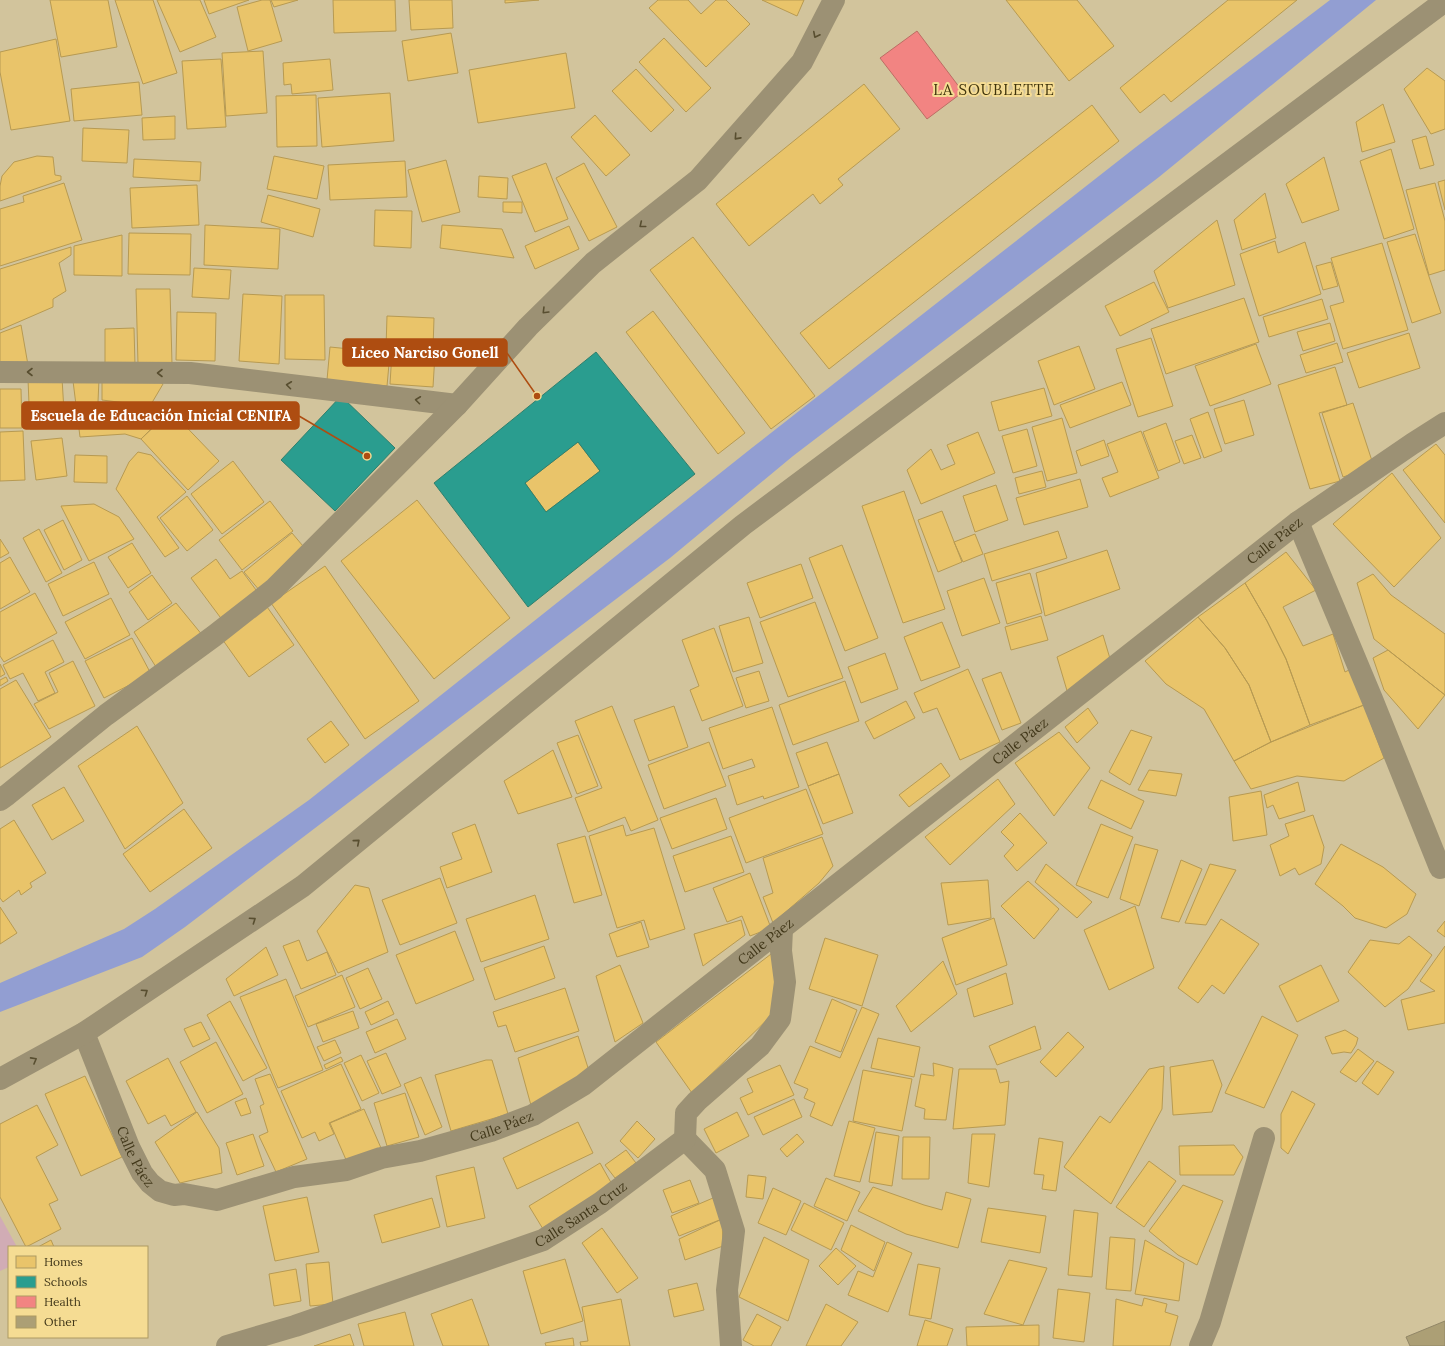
<svg xmlns="http://www.w3.org/2000/svg" width="1445" height="1346" font-family="Lora,serif">
  <rect width="100%" height="100%" fill="#d2c49c"/>
  <path fill="#d1acb5" d="M0 1216 17 1247H9V1267L0 1271Z"/>
  <path fill="#929ed2" d="M1330 0H1376L1159 177 793 456 670 558 185 927 142 957 0 1012V983L124 929 155 909 309 800 753 447 1136 147Z"/>
  <path fill="#e9c46a" stroke="#b79a52" d="M50 0H108L117 47 61 57Z
    M115 0H153L177 73 143 84Z
    M157 0H200L216 37 180 52Z
    M204 0H249L209 14Z
    M262 0H270L282 41 248 51 237 7Z
    M271 0H298L274 7Z
    M333 0H395L396 31 334 33Z
    M409 0H452L453 28 411 30Z
    M505 0H539L505 3Z
    M658 0H688L701 14 716 0H726L750 24 706 67 649 8Z
    M762 0H804L797 16Z
    M1006 0H1077L1114 46 1069 81Z
    M1228 0H1297L1171 102 1164 94 1140 113 1120 88Z
    M451 33 458 73 408 81 402 41Z
    M664 38 711 88 686 112 639 62Z
    M56 39 70 121 11 130 0 72V52Z
    M263 51 267 113 226 116 222 53Z
    M566 53 575 108 478 123 469 70Z
    M221 59 226 127 187 129 182 61Z
    M330 59 333 90 292 94 291 84 284 85 283 63Z
    M1427 68 1445 81V129L1431 134 1404 89Z
    M636 69 674 110 651 132 612 91Z
    M139 82 142 115 74 121 71 89Z
    M864 84 900 129 838 179 843 185 820 204 813 194 749 246 716 204Z
    M390 93 394 141 322 147 318 98Z
    M316 95 317 146 277 147 276 96Z
    M1383 104 1395 142 1362 152 1356 122Z
    M1092 105 1119 141 829 369 800 333Z
    M595 115 630 155 606 176 571 137Z
    M175 116V139L143 140 142 118Z
    M83 128 129 130 127 163 82 161Z
    M1426 136 1434 165 1420 169 1412 140Z
    M1391 149 1414 229 1384 239 1360 161Z
    M37 156 53 157 55 175 61 176V180L0 201V186L2 176 14 162Z
    M274 156 324 166 317 199 267 189Z
    M1324 157 1339 210 1302 223 1286 184Z
    M134 159 201 162 200 181 133 177Z
    M446 160 460 212 422 222 408 170Z
    M405 161 407 197 330 200 328 165Z
    M546 163 568 219 535 232 512 176Z
    M584 163 617 227 589 241 556 178Z
    M479 176 508 178 507 199 478 197Z
    M1445 180V210L1438 182Z
    M64 183 82 240 0 266V209L24 202 23 196Z
    M1435 183 1445 221V270L1429 275 1406 190Z
    M197 185 199 225 132 228 130 188Z
    M1265 193 1276 238 1242 250 1234 220Z
    M268 195 320 209 313 237 261 222Z
    M503 202H522V213L503 212Z
    M375 210 412 211 411 248 374 246Z
    M1217 220 1235 285 1168 308 1154 271Z
    M205 225 280 229 278 269 204 265Z
    M442 225 502 229 514 258 440 248Z
    M569 226 579 249 535 269 525 246Z
    M129 233 191 234 190 275 128 274Z
    M1415 234 1441 313 1412 323 1387 242Z
    M122 235V276L74 275V246Z
    M693 237 815 396 771 429 650 270Z
    M1275 241 1278 253 1305 242 1321 294 1259 316 1240 254Z
    M1382 243 1408 330 1343 349 1330 306 1344 302 1331 258Z
    M71 247V255L59 263 66 291 53 299V307L0 330V269Z
    M1331 262 1338 286 1323 290 1316 266Z
    M194 268 231 270 229 299 192 297Z
    M1154 282 1169 312 1120 336 1105 306Z
    M136 289H170L172 364H138Z
    M243 294 282 296 279 364 239 361Z
    M285 295H324L325 360 285 359Z
    M1244 298 1259 342 1166 374 1151 329Z
    M1322 299 1328 319 1269 337 1263 317Z
    M653 311 745 433 718 454 626 332Z
    M177 312 216 313 215 361 176 360Z
    M387 316 434 318 433 349 386 348Z
    M1330 323 1335 341 1303 351 1297 332Z
    M21 325 28 365 0 367V333Z
    M134 328 135 365H105V329Z
    M1409 333 1420 368 1359 388 1347 353Z
    M1151 338 1173 406 1138 417 1116 349Z
    M1337 343 1343 362 1306 373 1300 355Z
    M1256 344 1271 384 1210 406 1195 366Z
    M1079 346 1095 389 1054 405 1038 361Z
    M330 347 390 353 387 386 327 380Z
    M392 352 435 354 433 387 390 384Z
    M1335 367 1347 405 1319 413 1340 481 1310 489 1278 385Z
    M62 378 65 428 30 429 28 379Z
    M102 378 157 380 163 384 150 406 102 400Z
    M99 379 98 402 148 408 159 422 141 439 125 434 80 437 73 381Z
    M1122 382 1131 405 1070 428 1060 405Z
    M1044 388 1052 416 999 431 991 402Z
    M0 389H21L22 428H0Z
    M1244 400 1254 435 1225 444 1214 409Z
    M1353 403 1374 467 1343 477 1322 413Z
    M170 410 219 461 188 490 141 439Z
    M1208 412 1222 451 1204 458 1190 419Z
    M1062 418 1077 473 1047 481 1032 427Z
    M1166 423 1180 462 1158 471 1143 432Z
    M1027 429 1037 466 1013 473 1002 436Z
    M23 431 25 480 0 481V432Z
    M1141 431 1159 478 1110 497 1102 478 1118 472 1107 444Z
    M978 432 995 473 921 504 907 470 931 449 941 470 955 464 947 445Z
    M1192 435 1201 458 1184 464 1175 441Z
    M62 438 67 476 36 480 31 441Z
    M1104 440 1109 456 1081 466 1076 451Z
    M578 442 600 471 546 512 525 483Z
    M1436 444 1445 455V523L1403 470Z
    M138 452 151 455 186 492 157 517 179 548 165 557 116 489 129 462Z
    M75 455 107 456V483L74 482Z
    M233 461 264 502 222 534 191 494Z
    M1042 471 1046 487 1019 494 1015 478Z
    M1392 473 1441 538 1394 587 1333 524Z
    M1080 479 1088 507 1024 525 1016 498Z
    M996 485 1008 520 975 532 963 496Z
    M904 491 945 609 903 623 862 506Z
    M187 496 213 530 187 551 160 518Z
    M417 500 510 618 434 679 341 561Z
    M270 501 293 531 242 570 219 540Z
    M94 504 119 517 134 539 89 561 61 506Z
    M942 511 962 562 938 572 918 520Z
    M63 520 82 560 64 570 44 530Z
    M39 529 62 573 46 582 23 538Z
    M1058 531 1067 558 992 581 984 554Z
    M292 533 308 552 260 591 244 572Z
    M975 534 983 554 963 562 954 542Z
    M0 539 9 553 0 558Z
    M132 543 151 573 128 588 108 557Z
    M842 545 878 638 845 651 809 558Z
    M1107 550 1120 589 1045 616 1036 573Z
    M1286 552 1316 590 1283 607 1303 646 1333 634 1345 672 1351 669 1364 705 1310 725 1286 659 1267 621 1245 583Z
    M10 557 30 592 0 609V563Z
    M216 559 230 579 242 571 259 594 223 621 191 578Z
    M94 562 109 594 63 616 48 584Z
    M801 564 813 598 760 618 747 583Z
    M325 566 419 701 365 739 271 603Z
    M1030 573 1042 613 1007 624 996 583Z
    M1373 574 1391 595 1445 634V695L1374 639 1357 583Z
    M152 575 172 603 148 620 129 592Z
    M984 578 1000 623 962 636 947 591Z
    M1245 583 1267 621 1286 659 1310 725 1271 742 1249 685 1225 648 1198 617Z
    M35 593 57 633 4 662 0 656V612Z
    M111 598 130 635 85 659 65 622Z
    M815 602 843 678 788 697 760 622Z
    M176 603 203 636 156 667 134 632Z
    M265 604 294 645 249 677 220 636Z
    M1041 616 1048 640 1011 650 1005 627Z
    M749 617 763 663 733 672 719 626Z
    M1198 617 1225 648 1249 685 1271 742 1234 761 1204 709 1166 684 1145 661Z
    M942 622 960 667 921 681 904 637Z
    M714 628 743 706 702 721 690 690 699 686 682 640Z
    M1103 635 1111 662 1068 694 1057 657Z
    M132 638 151 674 104 698 85 661Z
    M53 640 64 662 45 672 55 693 38 701 23 673 10 679 3 665Z
    M1388 650 1445 695 1418 729 1384 690 1373 658Z
    M885 653 898 689 861 703 848 667Z
    M73 661 95 706 49 729 34 704 58 692 49 673Z
    M0 664 5 674 0 677Z
    M968 669 1000 742 960 760 937 708 923 713 914 693Z
    M759 671 769 701 746 708 736 678Z
    M1001 672 1021 723 1002 730 982 679Z
    M6 677 8 681 0 686V680Z
    M16 680 51 737 0 768V689Z
    M845 681 859 721 793 745 779 705Z
    M906 701 915 718 874 739 865 722Z
    M1364 705 1384 758 1344 781 1297 776 1251 789 1234 761 1271 742Z
    M612 706 658 820 631 831 625 817 588 832 575 798 602 788 575 721Z
    M674 706 688 747 649 761 634 720Z
    M772 707 799 787 764 799 763 796 737 805 728 776 755 767 752 759 723 769 709 728Z
    M1088 708 1098 723 1077 743 1065 727Z
    M331 721 349 745 325 763 307 739Z
    M137 726 183 803 125 849 78 766Z
    M1131 730 1152 737 1130 785 1109 772Z
    M1059 732 1090 768 1054 816 1015 763Z
    M578 735 598 786 577 794 557 743Z
    M709 742 726 786 664 809 648 765Z
    M827 742 839 774 808 786 796 753Z
    M553 750 572 797 518 814 504 781Z
    M941 763 950 776 909 807 899 795Z
    M1149 770 1182 774 1176 796 1138 790Z
    M839 774 853 813 823 824 808 786Z
    M998 779 1015 804 950 865 925 837Z
    M1101 780 1144 801 1131 829 1088 808Z
    M1298 782 1305 811 1279 819 1273 805 1267 808 1264 795Z
    M64 787 84 821 52 840 32 805Z
    M806 789 823 834 746 863 729 818Z
    M1261 791 1267 835 1233 841 1229 797Z
    M716 798 727 829 672 849 660 818Z
    M184 809 212 848 150 892 123 854Z
    M1020 813 1047 843 1017 871 1004 856 1014 845 1001 832Z
    M1313 815 1324 847 1321 864 1299 875 1295 868 1280 876 1270 845 1289 836 1285 824Z
    M14 820 46 873 30 883 32 887 21 895 19 890 3 902 0 898V829Z
    M475 824 492 872 447 888 440 867 462 859 452 833Z
    M1101 824 1133 837 1108 898 1076 885Z
    M623 825 626 836 654 828 685 929 650 940 644 920 617 928 589 836Z
    M585 836 602 895 574 903 557 844Z
    M731 836 744 872 685 892 673 856Z
    M822 837 833 866 819 883 773 923 763 897 773 893 763 858Z
    M1135 844 1158 850 1139 906 1120 899Z
    M1341 844 1383 867 1416 894 1407 914 1386 928 1355 918 1343 906 1315 884Z
    M1181 860 1202 869 1179 922 1161 918Z
    M1046 864 1092 902 1077 918 1035 882Z
    M1210 864 1236 870 1206 925 1185 923Z
    M750 873 771 928 750 936 742 916 727 922 713 888Z
    M440 878 457 923 400 945 382 900Z
    M988 880 991 918 948 925 941 883Z
    M1028 881 1059 909 1034 939 1001 906Z
    M355 885 369 888 388 952 338 973 317 931Z
    M535 895 549 939 481 962 466 919Z
    M1135 906 1154 968 1109 990 1084 930Z
    M0 907 17 933 0 944Z
    M994 918 1007 965 956 985 942 938Z
    M1221 919 1259 944 1224 994 1212 985 1198 1003 1178 988Z
    M741 920 745 935 703 966 694 934Z
    M1445 921V937L1437 931Z
    M641 922 649 947 617 957 609 934Z
    M455 931 474 980 416 1004 396 955Z
    M1409 936 1432 955 1408 989 1385 1007 1348 972 1370 940 1399 944Z
    M825 938 878 955 862 1006 809 989Z
    M299 940 307 961 327 952 336 975 301 989 283 946Z
    M544 946 555 978 495 1000 484 968Z
    M1445 946V1023L1408 1030 1401 1000 1435 991 1420 981Z
    M266 947 278 975 234 996 226 979Z
    M775 951 776 1011 692 1093 656 1042Z
    M943 961 957 994 911 1032 896 1006Z
    M620 965 643 1023 615 1042 596 976Z
    M1321 965 1339 1001 1297 1022 1279 986Z
    M368 968 382 999 360 1009 346 978Z
    M1006 973 1013 1004 974 1017 967 989Z
    M342 975 355 1007 308 1027 295 996Z
    M286 979 323 1070 278 1088 240 997Z
    M565 988 579 1031 515 1052 506 1025 498 1027 493 1012Z
    M832 999 857 1010 841 1052 815 1042Z
    M230 1001 267 1068 243 1081 207 1015Z
    M388 1001 394 1014 371 1025 365 1012Z
    M862 1007 879 1014 832 1126 810 1116 815 1103 804 1098 808 1089 794 1083 810 1046 840 1058Z
    M353 1011 359 1028 323 1042 316 1024Z
    M1262 1016 1298 1035 1264 1108 1225 1093Z
    M397 1019 406 1039 375 1053 366 1032Z
    M201 1022 210 1039 193 1047 184 1029Z
    M1035 1026 1041 1049 997 1065 989 1046Z
    M1345 1030 1358 1038 1356 1045 1351 1053 1344 1052 1332 1054 1325 1037Z
    M1068 1032 1084 1047 1056 1077 1040 1062Z
    M578 1036 589 1071 532 1109 518 1058Z
    M878 1038 920 1047 914 1077 871 1068Z
    M335 1040 341 1053 324 1061 317 1047Z
    M216 1042 243 1094 207 1113 180 1062Z
    M1358 1049 1374 1061 1356 1082 1340 1072Z
    M386 1053 401 1086 382 1094 367 1061Z
    M361 1055 379 1093 362 1101 344 1063Z
    M341 1057 343 1061 326 1069 324 1065Z
    M168 1058 196 1112 171 1126 165 1115 148 1124 126 1081Z
    M486 1060H492L508 1114 451 1131 435 1075Z
    M1213 1060 1222 1085 1212 1112 1173 1115 1170 1067Z
    M1377 1061 1394 1072 1378 1095 1362 1083Z
    M933 1063 953 1068 946 1120 924 1119 925 1109 915 1106 921 1074 934 1076Z
    M341 1064 361 1109 329 1123 334 1134 319 1141 315 1132 302 1138 281 1091Z
    M780 1065 794 1095 748 1115 740 1098 753 1092 747 1079Z
    M1164 1066 1162 1109 1111 1204 1064 1167 1100 1116 1110 1123 1149 1069Z
    M959 1069H996L1000 1083 1009 1081 1005 1125 953 1129Z
    M863 1070 912 1079 902 1131 853 1121Z
    M270 1074 307 1159 276 1172 259 1136 268 1132 260 1106 264 1104 255 1079Z
    M85 1076 122 1157 81 1176 45 1094Z
    M421 1077 442 1127 425 1135 404 1084Z
    M1292 1091 1315 1104 1288 1154 1281 1148V1114Z
    M405 1093 419 1137 387 1146 374 1103Z
    M246 1098 251 1113 241 1116 235 1102Z
    M794 1099 802 1117 763 1135 754 1117Z
    M37 1105 58 1145 36 1157 58 1200 49 1204 61 1229 26 1247 0 1197V1124Z
    M364 1109 381 1148 347 1162 330 1123Z
    M197 1112 219 1148 222 1173 180 1183 155 1142Z
    M737 1112 749 1136 716 1153 704 1129Z
    M637 1121 655 1139 638 1158 620 1141Z
    M849 1121 875 1128 860 1182 834 1176Z
    M578 1122 593 1153 517 1189 503 1158Z
    M876 1132 899 1136 892 1186 869 1182Z
    M253 1134 264 1166 237 1175 226 1143Z
    M797 1134 804 1142 787 1157 780 1149Z
    M972 1134H995L989 1187 968 1183Z
    M903 1137H930L929 1179H902Z
    M1039 1138 1063 1142 1056 1191 1042 1189 1044 1175 1034 1174Z
    M1234 1145 1243 1157 1234 1175H1180L1179 1146Z
    M626 1150 636 1163 615 1178 605 1165Z
    M1149 1161 1176 1181 1144 1227 1116 1207Z
    M600 1163 613 1186 543 1229 529 1206Z
    M474 1167 485 1218 447 1227 436 1176Z
    M748 1175 766 1177 763 1199 746 1197Z
    M826 1178 860 1192 847 1221 814 1206Z
    M690 1180 699 1203 672 1213 663 1190Z
    M1183 1185 1223 1201 1197 1265 1178 1255 1149 1231Z
    M873 1187 924 1205 942 1210 946 1192 971 1199 958 1248 906 1234 858 1211Z
    M773 1188 801 1201 786 1235 758 1223Z
    M307 1197 319 1252 275 1261 263 1206Z
    M432 1198 440 1227 382 1243 374 1215Z
    M713 1198 722 1219 679 1236 671 1216Z
    M804 1203 844 1223 831 1250 791 1230Z
    M988 1208 1046 1216 1040 1253 981 1242Z
    M1074 1210 1098 1213 1092 1277 1068 1275Z
    M722 1219 723 1246 685 1260 679 1239Z
    M851 1225 885 1242 874 1271 841 1250Z
    M602 1228 638 1278 617 1293 582 1243Z
    M764 1237 809 1260 788 1321 739 1297Z
    M1110 1237 1135 1239 1131 1291 1106 1289Z
    M51 1240 54 1247H38Z
    M1145 1240 1184 1263 1179 1301 1135 1294Z
    M887 1242 912 1253 888 1312 848 1295 858 1271 873 1277Z
    M836 1248 856 1266 838 1285 819 1266Z
    M565 1259 583 1321 541 1334 523 1271Z
    M1009 1260 1047 1268 1023 1325 984 1314Z
    M329 1262 333 1304 310 1306 306 1264Z
    M918 1264 940 1268 931 1319 909 1315Z
    M296 1269 301 1301 274 1306 269 1274Z
    M697 1283 704 1310 674 1317 668 1290Z
    M1058 1289 1090 1293 1084 1342 1053 1338Z
    M1144 1298 1167 1304 1165 1312 1178 1316 1170 1346H1113L1116 1299 1142 1306Z
    M472 1299 489 1346H443L431 1314Z
    M621 1299 630 1346H581L580 1342 588 1341 582 1307Z
    M826 1304 858 1322 841 1346H806Z
    M405 1312 414 1346H364L358 1324Z
    M757 1314 781 1327 771 1346H754L743 1340Z
    M925 1320 953 1329 947 1346H917Z
    M1039 1325V1346H967L966 1327Z
    M350 1334 354 1346H314Z
    M573 1338 574 1346H546L545 1343Z"/>
  <path fill="#2a9d8f" stroke="#317f6c" fill-rule="evenodd" d="M596 352 695 474 528 607 434 483ZM578 442 600 471 546 512 525 483Z
    M341 396 395 448 335 511 281 460Z"/>
  <path fill="#f28482" stroke="#bd6d63" d="M917 31 963 92 927 119 880 58Z"/>
  <path fill="#ac9f75" stroke="#928767" d="M1445 1321V1346H1410L1406 1337Z"/>
  <g fill="none" stroke-linecap="round" stroke-linejoin="round">
    <g stroke="#9c9174" stroke-width="22">
      <path d="M0 372 190 373 457 405"/>
      <path d="M1298 522 1372 699 1440 868"/>
      <path d="M0 800 7 795 106 715 214 636 274 589 457 405 528 327 593 263 698 180 802 62 834 0"/>
      <path id="s1" d="M84 1033 129 1147 142 1173 150 1183 160 1191 174 1195 184 1194 217 1200 294 1177 346 1170 381 1158 420 1151 491 1131 533 1115 583 1085 1298 522 1412 444 1445 423"/>
      <path d="M0 1079 84 1033 303 886 743 525 1445 1"/>
      <path d="M685 1139 715 1170 734 1231 727 1290 731 1346"/>
      <path id="s2" d="M227 1346 295 1326 543 1240 600 1203 685 1139 686 1113 697 1101 760 1046 780 1019 785 982 781 951 782 929"/>
      <path d="M1200 1346 1210 1322 1264 1138"/>
    </g>
  </g>
  <defs><path id="oneway-chevron" d="M-2-3.5L2.5 0L-2 3.5" fill="none" stroke-width="1.6" stroke-linecap="round" stroke-linejoin="round"/></defs>
  <g stroke="#584e30">
    <use href="#oneway-chevron" transform="translate(816 35) rotate(117)"/>
    <use href="#oneway-chevron" transform="translate(737 137) rotate(132)"/>
    <use href="#oneway-chevron" transform="translate(642 225) rotate(141)"/>
    <use href="#oneway-chevron" transform="translate(545 311) rotate(135)"/>
    <use href="#oneway-chevron" transform="translate(30 372) rotate(-180)"/>
    <use href="#oneway-chevron" transform="translate(160 373) rotate(-180)"/>
    <use href="#oneway-chevron" transform="translate(289 385) rotate(-173)"/>
    <use href="#oneway-chevron" transform="translate(418 400) rotate(-173)"/>
    <use href="#oneway-chevron" transform="translate(357 842) rotate(-40)"/>
    <use href="#oneway-chevron" transform="translate(253 920) rotate(-34)"/>
    <use href="#oneway-chevron" transform="translate(145 992) rotate(-34)"/>
    <use href="#oneway-chevron" transform="translate(34 1060) rotate(-29)"/>
  </g>
  <g text-anchor="middle" stroke-width="4" stroke-linejoin="round" paint-order="stroke">
    <g font-size="14" fill="#42381a" stroke="#f5dc93">
      <text dy="5" stroke="none"><textPath href="#s1" startOffset="1502">Calle Páez</textPath></text>
      <text dy="5" stroke="none"><textPath href="#s1" startOffset="1178">Calle Páez</textPath></text>
      <text dy="5" stroke="none"><textPath href="#s1" startOffset="854">Calle Páez</textPath></text>
      <text dy="5" stroke="none"><textPath href="#s1" startOffset="530">Calle Páez</textPath></text>
      <text dy="5" stroke="none"><textPath href="#s1" startOffset="134">Calle Páez</textPath></text>
      <text dy="5" stroke="none"><textPath href="#s2" startOffset="379">Calle Santa Cruz</textPath></text>
    </g>
    <g font-size="15" letter-spacing="1" fill="#40340c" stroke="#f5dc93">
      <text x="994" y="95">LA SOUBLETTE</text>
    </g>
  </g>
  <path fill="none" stroke="#ae4d11" stroke-width="1.5" d="M537 396L507 353M367 456L299 416"/>
  <g fill="#ae4d11" stroke="#f5dc93" stroke-width="1.5">
    <circle cx="537" cy="396" r="4"/>
    <circle cx="367" cy="456" r="4"/>
  </g>
  <g fill="#ae4d11" stroke="#ae4d11" stroke-width="1.5">
    <rect x="343" y="339" width="164" height="27" rx="4"/>
    <rect x="22" y="402" width="277" height="27" rx="4"/>
  </g>
  <g font-size="15" text-anchor="middle" font-weight="bold" fill="#fff">
    <text x="425" y="358">Liceo Narciso Gonell</text>
    <text x="161" y="421">Escuela de Educación Inicial CENIFA</text>
  </g>
  <rect x="8" y="1246" width="140" height="92" fill="#f5dc93" stroke="#ad9a63"/>
  <rect x="16" y="1256" width="20" height="12" fill="#e9c46a" stroke="#ad9a63"/>
  <text x="44" y="1266" font-size="12" fill="#42381a">Homes</text>
  <rect x="16" y="1276" width="20" height="12" fill="#2a9d8f" stroke="#ad9a63"/>
  <text x="44" y="1286" font-size="12" fill="#42381a">Schools</text>
  <rect x="16" y="1296" width="20" height="12" fill="#f28482" stroke="#ad9a63"/>
  <text x="44" y="1306" font-size="12" fill="#42381a">Health</text>
  <rect x="16" y="1316" width="20" height="12" fill="#ac9f75" stroke="#ad9a63"/>
  <text x="44" y="1326" font-size="12" fill="#42381a">Other</text>
</svg>
